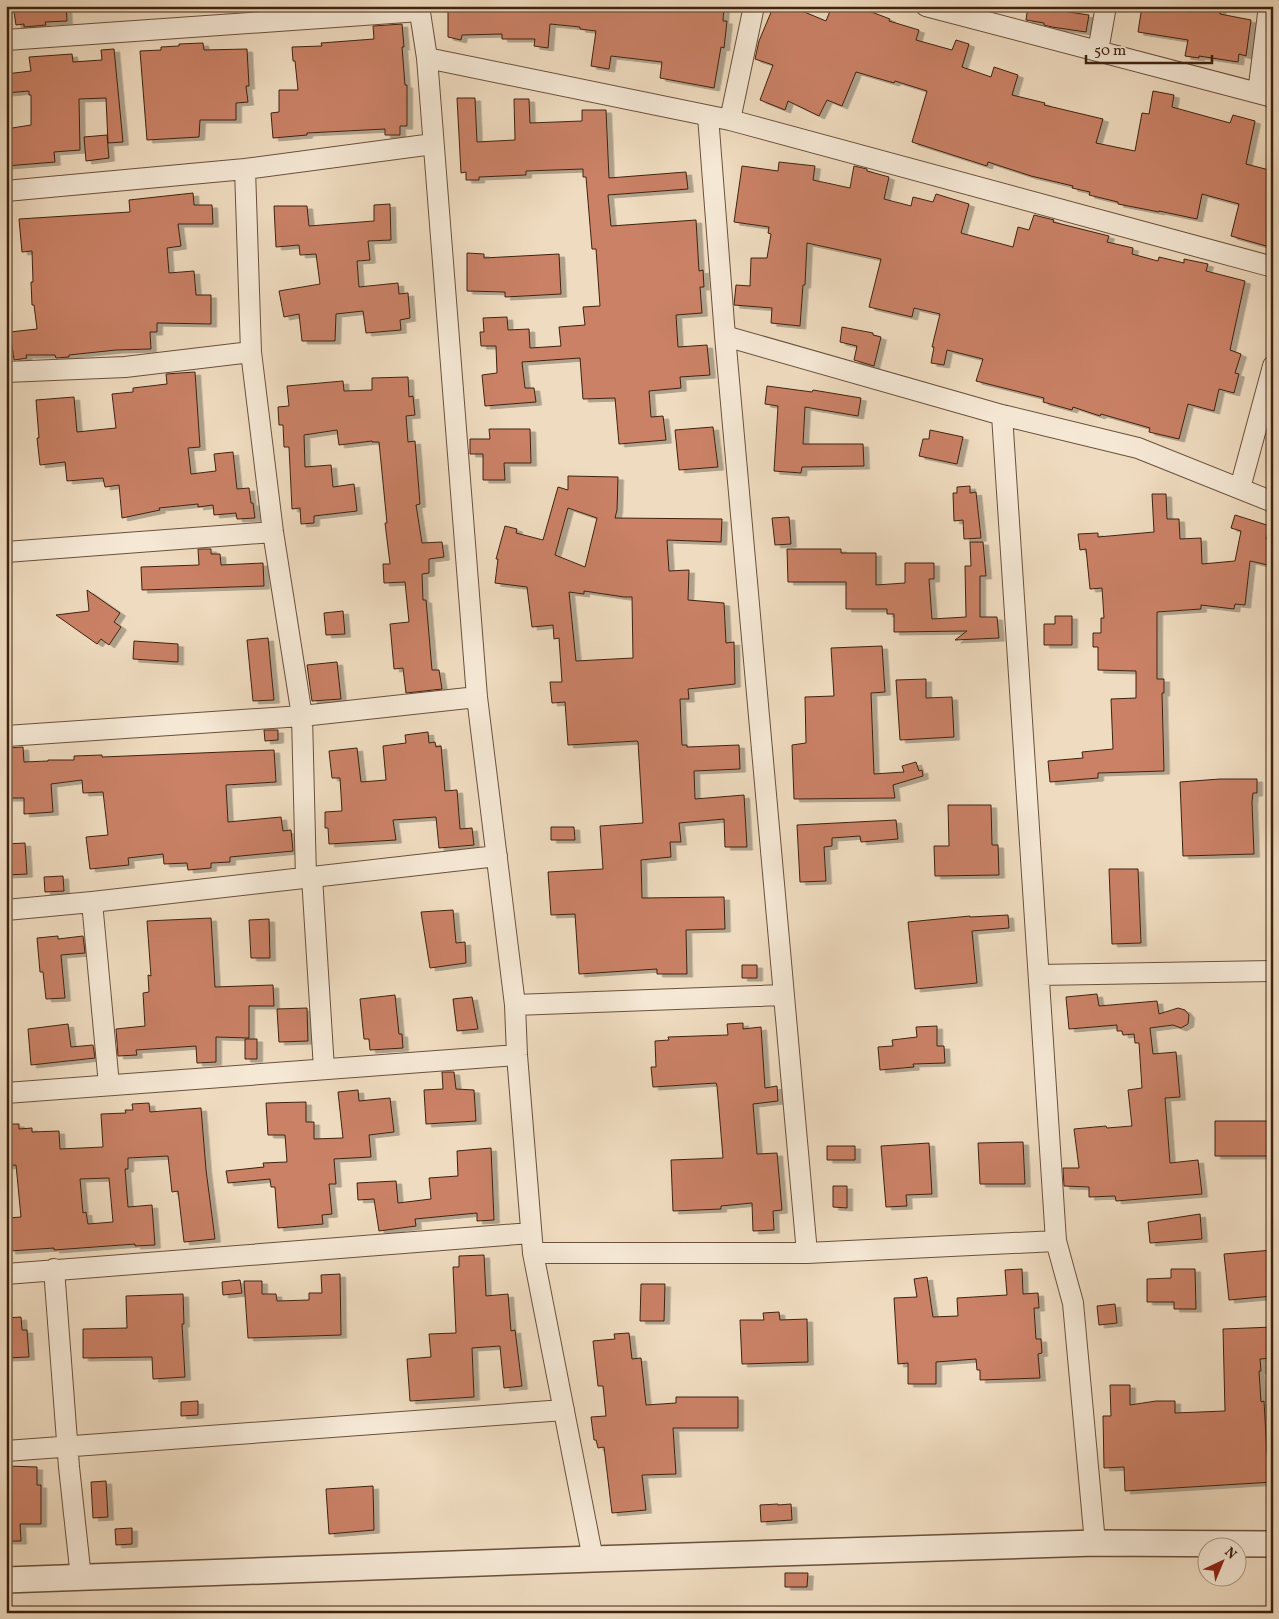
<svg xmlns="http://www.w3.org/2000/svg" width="1279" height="1619" font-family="Vollkorn,serif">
  <defs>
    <filter id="shadow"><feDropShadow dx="5.5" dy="3" stdDeviation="0" flood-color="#0004"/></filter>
  </defs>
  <rect width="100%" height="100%" fill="#efdbbf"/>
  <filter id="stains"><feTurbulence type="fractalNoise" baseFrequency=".004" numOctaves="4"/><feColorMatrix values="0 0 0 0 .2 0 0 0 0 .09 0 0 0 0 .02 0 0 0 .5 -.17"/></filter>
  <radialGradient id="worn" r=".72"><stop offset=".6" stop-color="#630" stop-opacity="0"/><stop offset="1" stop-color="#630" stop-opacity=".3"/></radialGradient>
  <path fill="#ca8166" stroke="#3f220f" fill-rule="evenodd" filter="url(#shadow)" d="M13 6H66L67 21 45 22 46 25 24 27V24L16 25Z
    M448 6H724L723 21H727L724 48 721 47 714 88 660 78 662 62 611 56 609 69 591 66 596 31 580 29V27L550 24 548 48 534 46 535 39H502V34L462 35 461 40 448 37Z
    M780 6H790L826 21 832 6H856L890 19 889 21 919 30 916 40 952 50 956 40 969 44 962 67 991 77 994 67 1018 75 1012 95 1045 103 1044 105 1103 119 1096 143 1135 151 1142 113 1149 114 1153 91 1174 95 1172 107 1230 123 1233 115 1255 121 1246 164 1273 171V248L1231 236 1239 204 1202 194 1197 219 1159 211V212L1118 204V202L1089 195 1090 192 1072 188 1073 186 1031 176 988 162 987 166 912 142 927 91 895 81 894 83 856 72 842 106 827 100 819 116 788 101 785 110 760 100 773 65 755 59 759 41 772 10 778 12Z
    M1028 6 1089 15 1086 32 1052 27 1044 25V23L1026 20Z
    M1142 6H1159L1192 12V9L1195 10 1196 6H1221L1220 14 1251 20 1246 56 1239 54 1238 62 1199 56V58L1185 56 1188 40 1138 32Z
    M402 24 404 47H402L405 85H407V126H400V135H385V129L307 133V135L273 138 271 113 279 112V90H298L295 61H293L292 47 322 46 321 43 374 39 373 26Z
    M203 43 204 50 247 49 249 86H246L248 102 236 103V120H200L199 137 147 140 140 51 161 50V47L179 46V44Z
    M114 49 123 142 108 143 106 98 79 99 80 150 54 152 55 162 6 166V129L31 125V95H29V91L6 93V74L31 71 29 57 72 54 73 62 102 60 101 50Z
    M457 98H475L477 142 515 140 514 99H529L530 123 582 121V110H606L609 178 686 172 688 189 608 195 611 226 696 220 699 271 703 270 704 287H700L702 313 676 315 678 347 707 345 710 375 680 377 681 388 649 391 651 417 663 416 666 440 619 444 615 398 583 399 580 358 522 362 525 388H534L536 402 485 406 482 375 497 373 496 346H481L480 332H484L483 318 507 317 508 330 529 329 530 348 561 346 559 327 585 325 583 307 600 306 596 249H592L586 177H583V169L526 171V175L479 177V180H466V172L461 173Z
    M107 135 109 158 86 161 84 137Z
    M779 162 815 166 813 180 850 188 854 166 867 169V171L889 177 884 199 911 206 913 197 933 202 936 194 969 204 961 233 1013 247 1018 227 1029 230 1034 215 1054 220 1053 222 1109 236 1107 242 1133 248 1132 254 1158 261 1159 257 1184 263V259L1208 264 1206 271 1245 281 1230 350 1241 354 1235 373 1239 374 1234 393 1219 389 1214 411 1188 404 1179 439 1149 432 1150 428 1101 414 1100 416 1073 407 1072 410 1043 402 1044 398 976 381 983 359 947 350 944 365 931 363 934 347H932L940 314 914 308 912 317 869 307 881 259 807 243 805 285H803L800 326 771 323 772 308 734 305 736 285 750 286 751 258H767L771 234 768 233 769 227 734 222 742 166 778 171Z
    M193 193 194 205H212L213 224H178L181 246 167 248 169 273 194 271 196 295H211V324L157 323V332H150L151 349 116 350 69 355V357L56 358 55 355H26L27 358 14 360 10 332 37 329 34 305H32L31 282H33L32 251 22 252 19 219 130 212 129 200Z
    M390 204 391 240 368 241 370 260 357 261 359 287 398 283 399 294 408 293 410 318 400 320 401 330 366 333 363 311 336 314 335 341H302L299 314 284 317 279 291 320 284 316 254 300 255 299 245 276 247 274 206H307L309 226 374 221V205Z
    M467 253 484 254V258L559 254 561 294 505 297V292L467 291Z
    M842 327 873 333V335L881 337 874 366 854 360 857 346 840 342Z
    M195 372 200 447 188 448 191 474 216 471 214 454 233 452 237 489 249 488 251 503H253L255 518 237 519 236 513 214 515 213 505 198 507V504L159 508 160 510 122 518 119 485 105 487 103 478 67 481 65 462 40 465 37 438H39L36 400 74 397 77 432 116 428 112 394 133 392V388L167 384 166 374Z
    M408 377 409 397 413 396 415 415 406 416 408 442 415 441 420 504 416 505 422 543 442 542 444 557 429 559V573L422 574 423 600H426L432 670H439L442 689 406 693 403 668 394 669 390 624 409 622 405 582 384 583 383 564H390L385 523H387L379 442H372V441L339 445 337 430 304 435 305 467 331 465 333 487 354 484 357 511 314 516V523L301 524 300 508 292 509 289 447H284L283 425H279L278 407 289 406 287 386 343 381 344 391 372 390V378Z
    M767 386 812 392 813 390 861 398 858 416 805 407 803 444H863L864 466 802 467 801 473 774 471 778 406 765 404Z
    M713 427 718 467 679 470 675 430Z
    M489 429H530L531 463H504L505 480H483V454H470V439H490Z
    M930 430 963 437 957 464 919 456 923 439H929Z
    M568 476 618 477 617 510 615 518 722 519 721 542 667 540 669 571 689 570 688 600 724 603 726 643 734 642 735 684 688 689 689 699H680L682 745H687V747L739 745 740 769 694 771 695 799 744 795 747 847H725L724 819 679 823 681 842H670L671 857 641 860 642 898 724 897 725 929 686 930 687 974H657V969L579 974 575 914 551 915 548 872 603 869 600 826 643 823 638 742 637 741 568 745 565 702 552 703 550 682H562L559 638 554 639 553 625 532 627 527 587 495 583 498 559H496L505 526 517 529 516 533 543 540 558 487 568 490ZM568 508 597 518 585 567 555 555ZM584 591 624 597H632L633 658 576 661 569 592 584 594Z
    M970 486V493L976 492 981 538 964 539 963 520 954 521 953 493H957V487Z
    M1152 494H1166L1167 519H1179L1180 539 1201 538 1202 564 1235 561 1241 531 1231 528 1235 515 1270 526 1266 539 1272 540 1268 565 1250 561 1245 605 1235 604 1234 609 1201 605V609L1157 612V679H1164V693H1162L1164 771 1098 773V778L1050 782 1048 761 1083 758 1082 752 1113 749 1111 699 1136 698V671L1098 670V647H1093V633H1101V618H1104L1102 588 1090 589 1086 549 1080 550 1078 534 1098 533V537L1154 532Z
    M789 517 791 544 775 545 772 518Z
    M970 542H983L986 576H980V617H997L999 638 955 640 967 631 894 632V614H887V609H846V582H788L787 549H841V553H876V585L905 583V563H934V579H929L932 619 966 617 965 566H971Z
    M198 549H211V554H220L221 565 263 563 264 586 142 590 141 567 199 565Z
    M87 590 120 613 114 622 121 627 109 645 101 639 97 644 56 615 89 611Z
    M343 611 345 634 326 635 324 613Z
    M1055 616H1072V645H1044V624H1055Z
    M268 638 274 700 253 701 247 640Z
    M134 641 178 644V662L133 659Z
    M882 646 885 692 871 693 874 774 904 772 902 766 916 762 919 771 922 770 923 776 893 785 895 798 794 799 792 745 806 743 805 697 834 696 831 648Z
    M337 662 341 699 312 701 307 665Z
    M926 679V698L952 697 954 737 900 740 896 680Z
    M264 730H278V740L265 741Z
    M428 732 429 743 435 742 436 747 441 746 445 791 457 790 460 829 472 828 474 845 439 848 436 817 393 820 396 840 329 844 328 828H325V812L342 811 340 778H332L329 751 357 748 361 782 386 780 383 746 406 743 405 735Z
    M23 747 24 762 48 761V760H74V756L102 755V757L274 750 276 782 226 785 228 822 281 817 283 831 291 830 293 851 230 857V862L211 863V868L188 870 187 863 164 864 163 854 128 858 129 865 90 869 86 837 108 835 103 792 83 793 82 780 51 784 53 812 24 814V798H6V748Z
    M1220 779H1257V793H1253L1252 802 1254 854 1183 856 1180 782Z
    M948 805H991L992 845H998L999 875 935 876 934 846H949Z
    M896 820 898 839 861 842 860 836 832 838V846L824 847 826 881 800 882 797 825Z
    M551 827H574L575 840H551Z
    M25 843 27 874 6 875V844Z
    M1109 869H1138L1141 943 1112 944Z
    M63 876 64 891 45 892 44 877Z
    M453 910 456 943 465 942 466 963 430 968 421 912Z
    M1008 915 1009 928 972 931 977 983 915 989 908 922 970 916V917Z
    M211 918 215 987 273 985 274 1006H249V1038L216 1037V1062L197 1063 196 1046 136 1050 137 1055 118 1056 116 1029 145 1026 143 993 149 992 148 975 151 976 147 921Z
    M269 919 270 958H251L249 920Z
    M58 936V939L83 936 85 953 61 955 65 998 46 999 43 972H40L37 938Z
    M742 965H757V978H742Z
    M1097 994 1099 1006 1157 1001 1159 1014 1178 1008 1185 1010 1189 1015 1188 1024 1181 1028 1173 1025 1150 1028 1153 1054 1176 1052 1180 1097 1165 1098 1170 1163 1198 1160 1202 1194 1116 1201 1115 1196 1089 1197V1187L1064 1186 1063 1168H1079L1074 1129 1106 1126 1107 1128 1132 1126 1128 1090 1142 1088 1139 1043H1135L1134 1034 1123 1035 1122 1031H1117V1025L1069 1029 1066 997Z
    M395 995 399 1034H402L403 1048 370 1050 369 1039H364L360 999Z
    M472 997 478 1029 457 1031 453 999Z
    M307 1008 308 1041 279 1042 277 1009Z
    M743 1023V1029L761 1027 765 1088 777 1086 778 1101 753 1104 757 1154 777 1153 782 1210 773 1211 774 1230 753 1231 752 1203 721 1206V1209L673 1211 671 1160 723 1158 717 1086 716 1083 653 1087 651 1067H656L655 1041 669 1040 668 1037 728 1035 727 1024Z
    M68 1024 71 1047 93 1045 95 1058 31 1065 28 1029Z
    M937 1026V1046H944L945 1063 913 1064 914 1067 880 1070 878 1047 893 1046 892 1040 917 1037 916 1027Z
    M245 1039H257V1059H245Z
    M442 1072H454L456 1089 474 1090 476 1121 426 1124 424 1090 443 1089Z
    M358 1090 359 1101 390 1098 394 1132 369 1135 371 1157 334 1159 336 1184H329L332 1214 322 1215 323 1224 278 1228 275 1187H271L270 1179 228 1183 226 1171 264 1167 263 1163 287 1162 285 1135H268L266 1103 306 1102V1122H314V1139L343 1138 338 1092Z
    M149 1103 150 1112 201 1108 206 1170 215 1239 184 1242 178 1191 172 1192 168 1156 128 1158V1169H125L128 1207 152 1205 155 1245 135 1246V1244L54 1250V1248L10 1251 8 1218 21 1217 16 1165 6 1166V1124H19V1129L32 1128V1132L59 1131 60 1149 103 1147 101 1114 126 1113 125 1110H133L132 1104ZM109 1178 113 1222 88 1224 86 1212 83 1213 80 1179Z
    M1215 1121H1273V1156H1215Z
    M1023 1142 1025 1184H980L978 1143Z
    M929 1143 932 1194 906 1195 907 1206 886 1207 881 1146Z
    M827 1146H855V1160H827Z
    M491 1148 494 1220 477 1221V1213L415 1219 416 1226 379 1231 374 1199 358 1200 357 1183 396 1181 398 1203 431 1199 429 1178 458 1176 457 1151Z
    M833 1186H847V1208L833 1207Z
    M1200 1214 1202 1239 1150 1243 1148 1222Z
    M1273 1250V1296L1229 1300 1224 1254Z
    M484 1255 486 1296 508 1294 511 1331 515 1330 522 1386 504 1388 500 1346 472 1348 474 1397 410 1401 407 1359 431 1357 429 1334 456 1333 453 1267H459V1256Z
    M1022 1269 1023 1294 1038 1293 1039 1308H1034L1036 1339H1041L1042 1353 1038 1354 1040 1378 980 1380V1370H977L976 1359 936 1362V1384H908V1363L898 1364 894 1298 917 1297 914 1279 927 1277 933 1317 958 1316 957 1298 1007 1295 1005 1270Z
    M1171 1269H1195L1196 1309H1174V1302H1147V1279L1171 1278Z
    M340 1274 341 1335 248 1338 244 1281H262V1294H276L277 1301 309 1300V1293H322L321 1275Z
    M240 1280 242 1293 223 1295 222 1282Z
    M641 1284H665L664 1321H640Z
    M183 1294 184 1324H182L185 1377 153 1379 152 1357 83 1358V1329L127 1328 126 1296Z
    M1115 1304 1117 1323 1099 1325 1097 1306Z
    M779 1312 780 1320 807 1319 808 1362 742 1364 740 1320H764L763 1313Z
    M21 1317 22 1330H27L29 1357 6 1358V1318Z
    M1273 1327V1358L1260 1359 1261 1371H1259L1261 1402 1264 1401 1267 1455H1269V1466H1273V1482L1125 1491 1124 1467 1104 1468 1103 1416H1111L1110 1385H1130V1405L1156 1401H1175V1413L1225 1411 1223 1329Z
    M629 1333 632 1359 641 1358 646 1405 676 1403V1397H738V1428H673L676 1474 642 1475 646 1510 612 1513 604 1447 598 1448 596 1440H594L591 1417 606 1416 603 1386H598L593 1341 615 1339 614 1334Z
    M198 1401V1415L181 1416V1402Z
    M6 1466 37 1467V1485H41V1524H20L21 1541H6Z
    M106 1481 108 1517 93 1518 91 1482Z
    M373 1486 374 1530 329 1534 326 1489Z
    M778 1504V1505L791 1504 792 1520 761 1522 760 1505Z
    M132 1528V1544L116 1545 115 1529Z
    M785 1573H808L807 1587H785Z"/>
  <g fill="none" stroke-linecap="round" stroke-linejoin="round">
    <g stroke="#6b503b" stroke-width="22">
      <path id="minor" d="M419 6 427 58 477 697 515 1005 517 1055 533 1253 593 1559
        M926 6 1273 97
        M6 40 420 11
        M1098 51 1106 6
        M427 58 730 120 1273 267
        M1258 93 1269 6
        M708 116 725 336 807 1253
        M730 120 754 6
        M245 169 251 352 273 532 302 716 306 878
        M6 191 245 169 433 144
        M725 336 1002 415 1138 448 1273 502
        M6 372 125 367 251 352
        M1002 415 1056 1241 1073 1303 1095 1543
        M1240 488 1273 366
        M6 552 273 532
        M6 736 302 716 477 697
        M312 877 324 1069
        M92 902 109 1085
        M6 910 92 902 497 856
        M1039 975 1273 971
        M515 1005 783 995
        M6 1093 517 1055
        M533 1253H807L1056 1241
        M54 1269 69 1467 81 1578
        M6 1274 531 1233
        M6 1451 564 1410"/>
    </g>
    <g stroke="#6b503b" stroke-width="28">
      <path id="tertiary" d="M6 1580 593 1559 1095 1543 1273 1544"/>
    </g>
    <use href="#minor" stroke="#f5e8d5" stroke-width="20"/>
    <use href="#tertiary" stroke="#f5e8d5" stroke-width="25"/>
  </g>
  <rect width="1279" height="1619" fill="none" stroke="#efdbbf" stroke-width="25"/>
  <rect x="8" y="8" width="1264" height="1604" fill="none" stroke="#3f220f" stroke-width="2.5"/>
  <rect x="12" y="12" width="1254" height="1594" fill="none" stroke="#3f220f"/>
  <g transform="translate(1222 1562) rotate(44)"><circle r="24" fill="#f5e8d5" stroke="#ac9986"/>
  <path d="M0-4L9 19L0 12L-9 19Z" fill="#8f2418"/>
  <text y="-8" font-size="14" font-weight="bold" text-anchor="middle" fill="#3f220f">N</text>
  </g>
  <path d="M1086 55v8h126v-8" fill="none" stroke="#3f220f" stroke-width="2.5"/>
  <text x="1094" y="55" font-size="15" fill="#3f220f" stroke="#f5e8d5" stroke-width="4" paint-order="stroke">50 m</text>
  <rect width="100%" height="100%" filter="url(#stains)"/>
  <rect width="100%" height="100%" fill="url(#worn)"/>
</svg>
